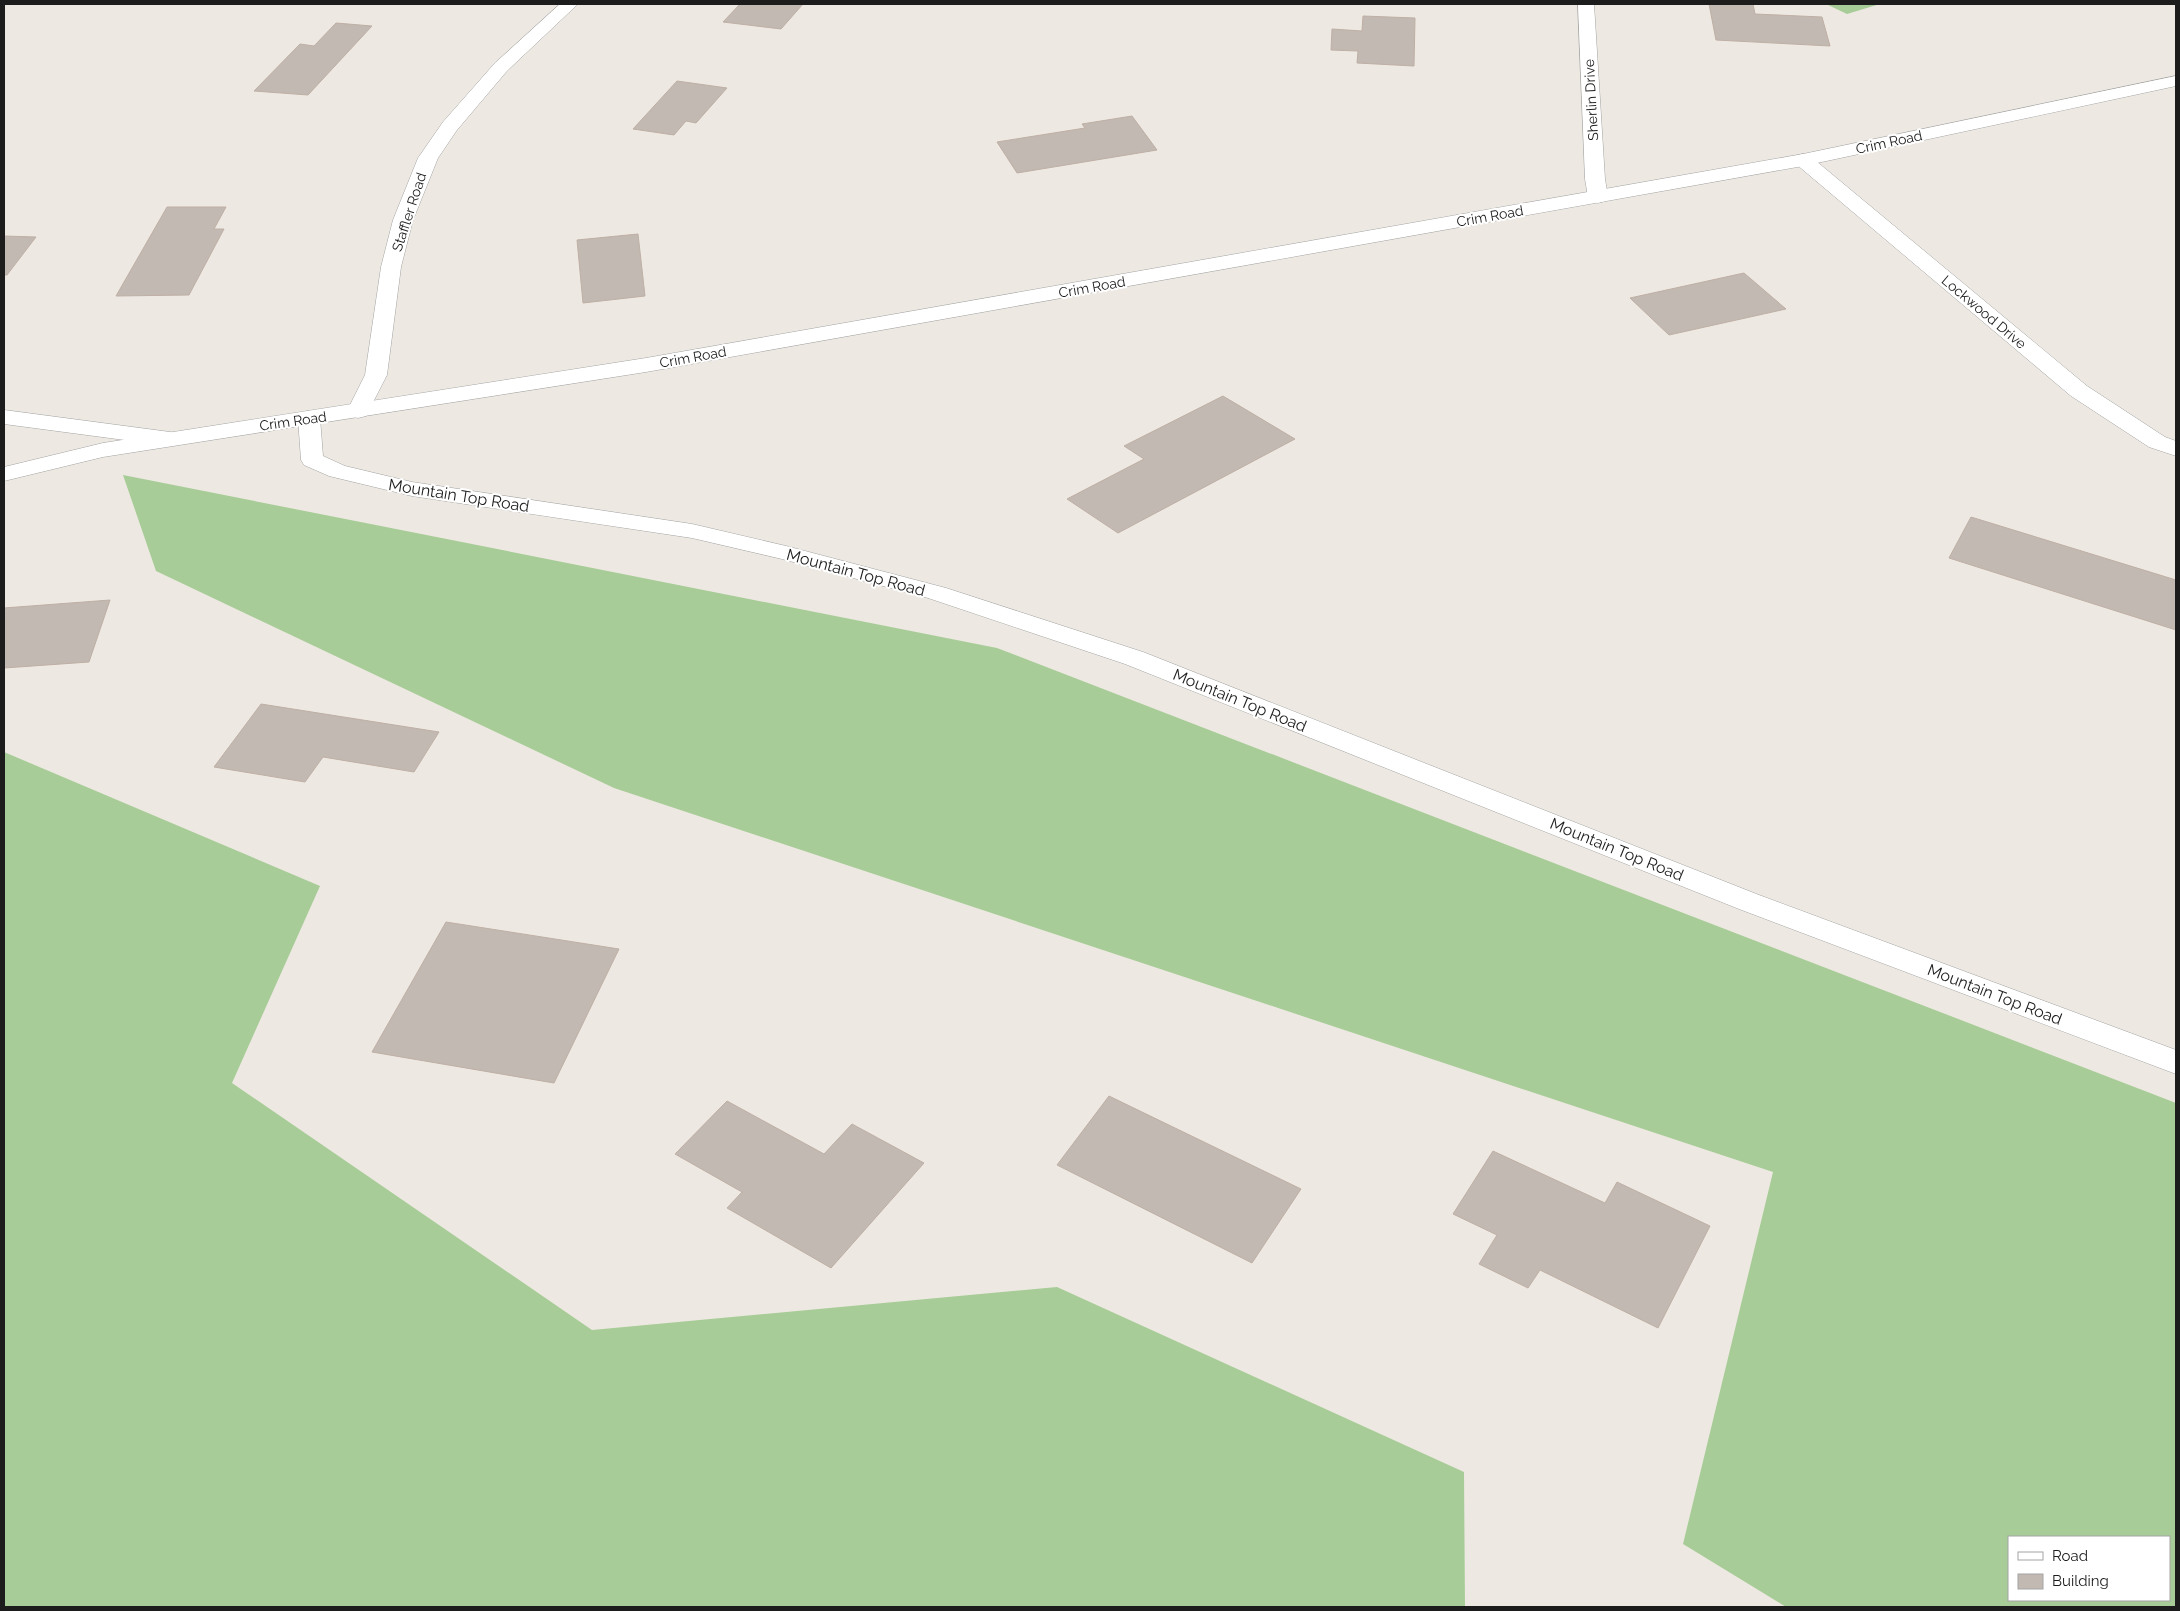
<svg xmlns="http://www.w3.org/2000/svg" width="2180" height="1611" font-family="Raleway,sans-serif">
  <rect width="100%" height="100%" fill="#ede9e2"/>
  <path fill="#a8cc97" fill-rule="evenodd" d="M1826 4H1880L1847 14Z
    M123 475 997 648 2176 1103V1607H1786L1683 1544 1773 1172 614 788 156 571ZM2009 1537H2169V1600H2009Z
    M4 752 320 886 232 1083 592 1330 1057 1287 1464 1472 1465 1607H4Z"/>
  <path fill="#c2b9b2" stroke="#bfafa5" d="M740 4H803L781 29 723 22Z
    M1709 4H1753L1755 14 1822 17 1830 46 1716 40Z
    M1363 16 1415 18 1414 66 1357 63 1358 51 1331 50 1332 29 1362 31Z
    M336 23 372 26 308 95 254 91 300 44 314 46Z
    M677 81 727 88 696 123 686 121 674 135 633 129Z
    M1132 116 1157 150 1017 173 997 142 1085 128 1082 124Z
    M167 207H226L214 229H224L189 295 116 296Z
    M638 234 645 296 583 303 577 240Z
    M4 236 36 237 7 275H4Z
    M1744 273 1786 309 1669 335 1630 298Z
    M1223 396 1295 439 1118 533 1067 499 1144 459 1124 446Z
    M1971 517 2176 580V630L1949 558Z
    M110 600 89 662 4 668V608Z
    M261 704 439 732 414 772 323 757 305 782 214 767Z
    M446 922 619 949 554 1083 372 1052Z
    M1109 1096 1301 1189 1252 1263 1057 1165Z
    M727 1101 824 1154 852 1124 924 1163 831 1268 727 1208 742 1192 675 1154Z
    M1493 1151 1605 1203 1617 1182 1710 1226 1658 1328 1540 1270 1528 1288 1479 1264 1497 1235 1453 1214Z"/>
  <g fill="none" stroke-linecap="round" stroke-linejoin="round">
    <g stroke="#a3a3a3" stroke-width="1">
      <path id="minor" d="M560 4H578L507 71 457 130 438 158 413 220 401 267 387 375 366 416 358 418 350 416 347 411 365 375 381 267 393 220 418 158 443 122 495 63Z
        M1578 4H1594L1605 179 1608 197 1605 201 1598 203 1591 201 1588 197 1585 179Z
        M1803 154 1810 156 2087 386 2165 437 2176 441V456L2149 447 2071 396 1796 164 1793 160 1796 156Z
        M4 410 170 432 178 434 181 439 178 444 170 446 4 424Z
        M309 411 317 413 320 418 323 456 345 466 412 482 692 524 786 546 946 588 1143 652 1759 895 2176 1050V1074L1739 909 1125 664 928 598 782 559 692 538 412 496 329 476 304 465 301 460 298 418 301 413Z"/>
    </g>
    <g stroke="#a3a3a3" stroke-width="1">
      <path id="tertiary" d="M2176 76V86L1803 166 646 372 103 457 4 481V467L103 443 646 358 1803 154Z"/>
    </g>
    <use href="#minor" fill="#fff" fill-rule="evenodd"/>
    <use href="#tertiary" fill="#fff" fill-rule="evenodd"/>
  </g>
  <g text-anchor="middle" stroke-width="4" stroke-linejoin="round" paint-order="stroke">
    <g font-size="14" fill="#1c1c1c" stroke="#fff">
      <text transform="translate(1591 100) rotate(-93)" y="5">Sherlin Drive</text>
      <text transform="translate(1889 142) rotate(-12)" y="5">Crim Road</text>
      <text transform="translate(409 212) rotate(-72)" y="5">Staffler Road</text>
      <text transform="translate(1490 216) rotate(-10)" y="5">Crim Road</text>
      <text transform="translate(1092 287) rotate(-10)" y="5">Crim Road</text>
      <text transform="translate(1984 312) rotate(40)" y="5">Lockwood Drive</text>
      <text transform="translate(693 357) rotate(-10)" y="5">Crim Road</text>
      <text transform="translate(293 421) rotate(-8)" y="5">Crim Road</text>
    </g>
    <g font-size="16" fill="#1c1c1c" stroke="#fff">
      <text transform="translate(459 495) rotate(9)" y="6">Mountain Top Road</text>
      <text transform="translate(856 572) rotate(15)" y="6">Mountain Top Road</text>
      <text transform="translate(1240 700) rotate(22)" y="6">Mountain Top Road</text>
      <text transform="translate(1617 849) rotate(22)" y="6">Mountain Top Road</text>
      <text transform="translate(1995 994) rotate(21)" y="6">Mountain Top Road</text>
    </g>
  </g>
  <rect width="2180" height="1611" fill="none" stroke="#1c1c1c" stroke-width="10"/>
  <rect x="2008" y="1536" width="162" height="65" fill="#ffffff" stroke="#a4a4a4"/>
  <rect x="2018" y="1552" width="25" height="8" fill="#ffffff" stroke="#a4a4a4"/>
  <text x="2052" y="1561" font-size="15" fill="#1c1c1c">Road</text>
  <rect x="2018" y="1574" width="25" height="15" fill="#c2b9b2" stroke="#a4a4a4"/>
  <text x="2052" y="1586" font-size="15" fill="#1c1c1c">Building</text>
</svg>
